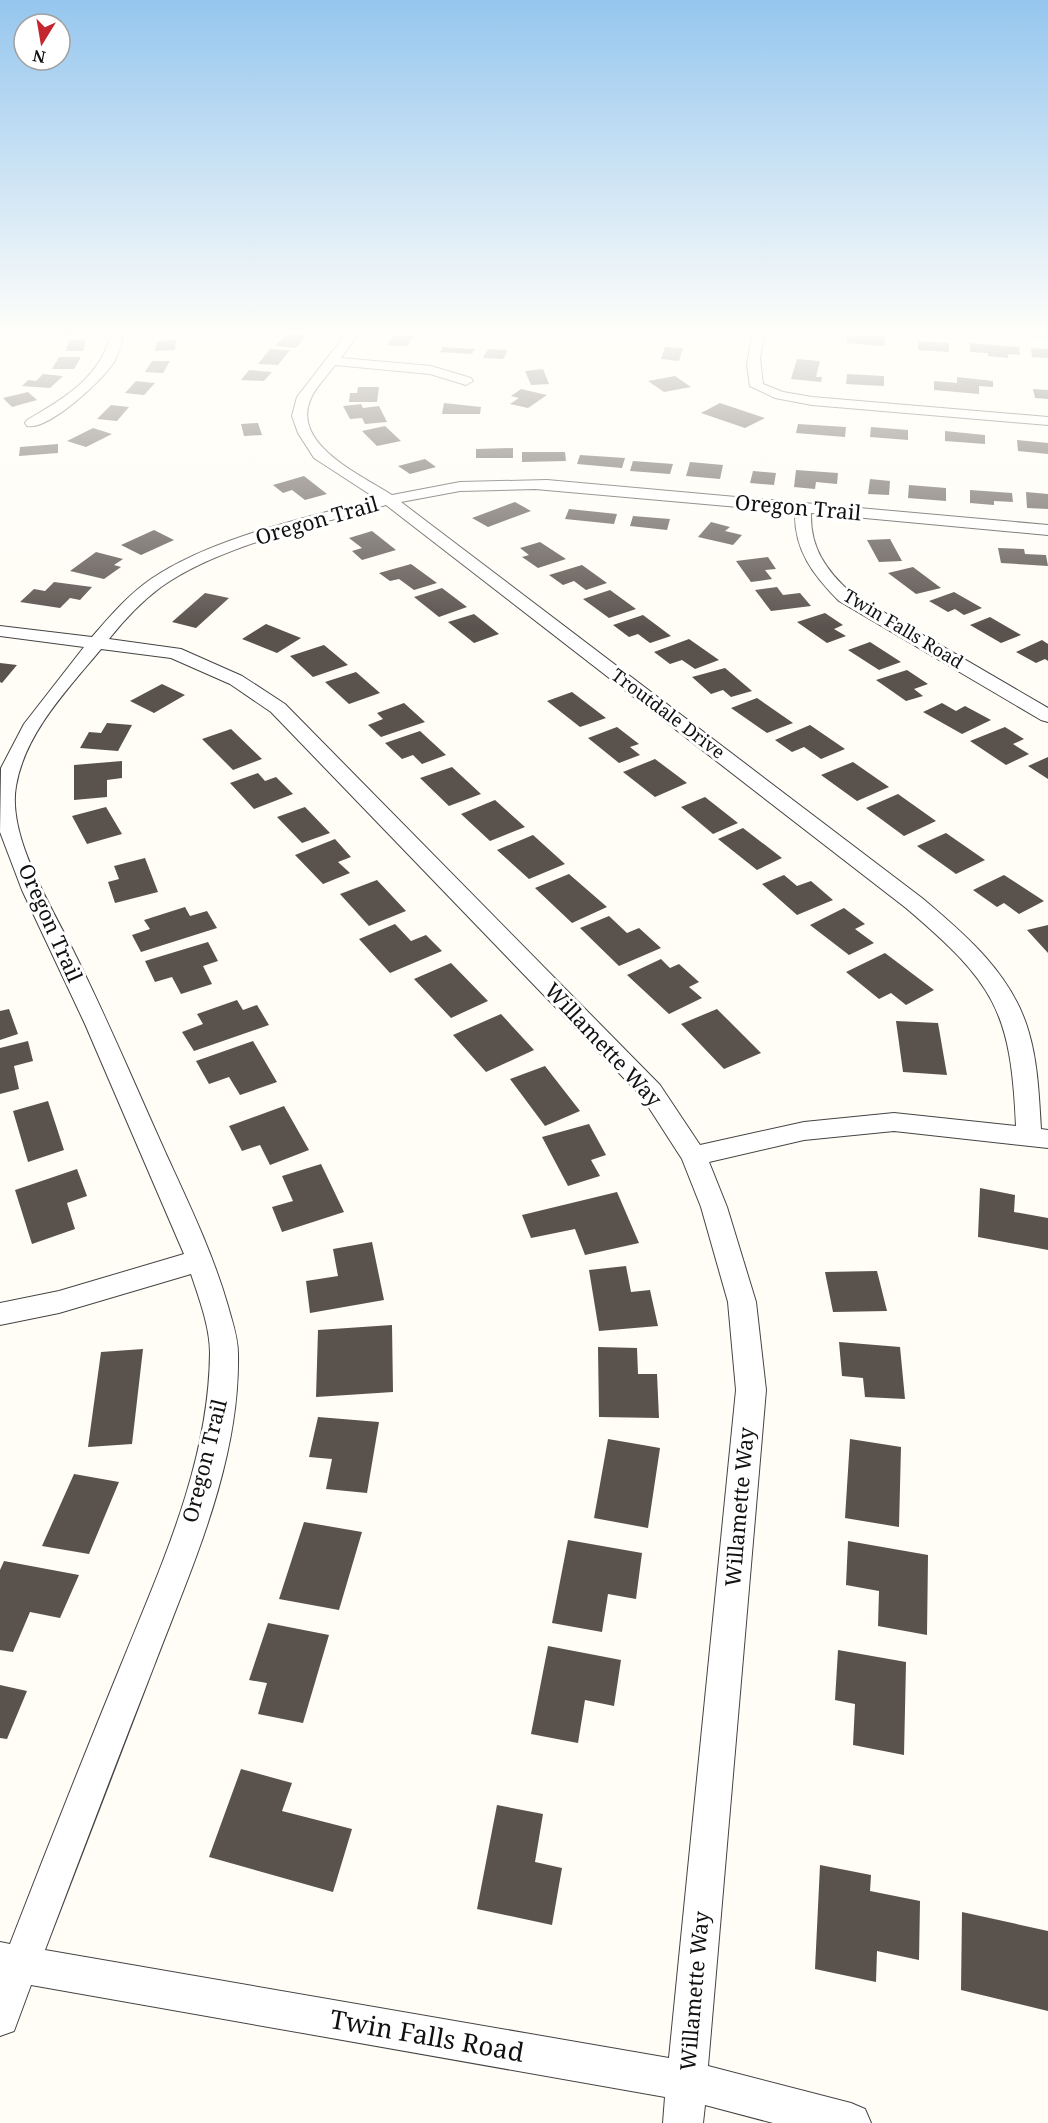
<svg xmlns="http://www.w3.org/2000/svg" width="1048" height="2123" font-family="'Noto Serif',serif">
  <rect width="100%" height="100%" fill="#fffdf5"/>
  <path fill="#5a524d" d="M62 331H85V335L61 336Z
    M287 332 308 333 296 348 275 346Z
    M394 334 414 336 407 346 387 345Z
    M847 335 885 337 884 346 846 343Z
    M86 339 83 351H66L69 340Z
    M176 340 175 350 155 351 157 341Z
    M918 341 949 343V352L918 350Z
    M970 343 1019 347 1020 355 1008 354V358L988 356V353L970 352Z
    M443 347 475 349 472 354 440 352Z
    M665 347 683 348 679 361 661 359Z
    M1031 348 1048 349V358L1032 357Z
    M270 349 290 350 278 365 258 364Z
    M488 349 508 350 503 359 483 358Z
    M59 357H81L74 369H52Z
    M797 359 820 361 816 377H822L821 382 791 379Z
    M152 361H170L163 373 145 372Z
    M543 369 549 384 531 385 525 371Z
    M249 370 272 372 264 381 241 380Z
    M43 374 63 376 50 388 22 386 28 380 36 381Z
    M847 374 884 376V386L846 384Z
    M675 376 691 387 664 392 648 381Z
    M957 377 993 381V387L979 386V394L934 390V381L957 383Z
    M136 381 155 383 144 395 125 393Z
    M358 387H379L377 402H349L350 393H357Z
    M521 389 547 395 528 408 510 404 519 398 511 396Z
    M1033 389 1048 390V399L1035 398Z
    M28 392 37 400 12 407 3 398Z
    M444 403 481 407 480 414H442Z
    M720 403 765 418 745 428 701 413Z
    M361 404 363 408 379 406 387 422 365 424 362 418 350 419 343 406Z
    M111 405 129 407 117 421 97 419Z
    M258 423 262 435 244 436 241 424Z
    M798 424 846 427 845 437 796 433Z
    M385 426 401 441 377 446 362 431Z
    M871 427 908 430V440L870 437Z
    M93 428 112 434 86 447 67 441Z
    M945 431 985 435V444L945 441Z
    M1017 440 1048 443V454L1018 451Z
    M58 444V453L19 456 20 447Z
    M513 448V458H476V449Z
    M522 452H565L566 461 522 462Z
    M580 455 625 458 622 468 577 464Z
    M425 459 436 467 410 474 398 466Z
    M633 461 673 464 670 474 630 471Z
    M690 462 723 465 720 479 686 476Z
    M796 470 838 473 837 484 816 482 815 489 794 487Z
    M753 471 776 473 774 485 750 483Z
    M304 476 327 494 305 500 292 490 283 493 273 485Z
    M870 479 890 481 889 495 868 494Z
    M909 485 946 488V501L908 498Z
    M970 490 1012 493 1013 502 994 501V505L970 503Z
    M1026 492 1048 494V509L1027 508Z
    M515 502 531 511 488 527 472 518Z
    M569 509 617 514 614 524 565 519Z
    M633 516 670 519 667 530 630 526Z
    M711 522 730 527 725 531 742 535 733 545 698 537Z
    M154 530 174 540 141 555 121 545Z
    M372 531 396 550 362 560 352 551 362 548 349 538Z
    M890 539 902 561 879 562 867 540Z
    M540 542 566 559 538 568 522 557 529 555 520 548Z
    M998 548 1024 549 1025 554 1046 555 1048 566 1001 563Z
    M96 552 123 559 114 565 121 567 104 579 70 571Z
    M768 557 776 569 765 570 772 579 751 582 736 561Z
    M411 564 437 583 414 590 399 579 390 581 379 573Z
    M582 565 607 583 586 590 574 581 563 585 549 575Z
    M913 567 941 588 916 594 888 573Z
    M54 582 92 587 80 600 70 598 60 608 20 602 34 589 45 591Z
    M777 587 783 595 800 593 811 606 771 611 755 590Z
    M442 588 467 607 439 617 414 597Z
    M610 590 636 609 609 618 583 599Z
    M954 592 982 608 964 615 955 609 948 612 929 601Z
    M205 593 229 598 196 628 172 622Z
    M825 613 843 625 834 629 846 636 827 643 797 622Z
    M474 614 499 634 474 643 448 622Z
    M643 615 671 636 650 643 638 634 629 637 613 625Z
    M990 617 1021 635 1001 643 970 625Z
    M266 624 301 638 277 653 242 639Z
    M689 639 719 660 695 669 682 660 670 664 654 652Z
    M1042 640 1048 644V661L1045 659 1036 663 1016 652Z
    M870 642 901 662 879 670 848 650Z
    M324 645 348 665 313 677 290 656Z
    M0 663 17 665 2 683 0 682Z
    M725 668 752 691 731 697 723 690 711 694 692 677Z
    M907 670 928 684 914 689 923 696 906 701 876 680Z
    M356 672 380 693 349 704 325 682Z
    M162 684 185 695 154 713 130 701Z
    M572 692 606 718 580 727 547 701Z
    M757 698 793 723 767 733 731 708Z
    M404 703 425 722 381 737 368 725 383 719 377 713Z
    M942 703 956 711 965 706 991 720 962 734 923 712Z
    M107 723 132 725 118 751 80 748 89 732 101 733Z
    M810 725 845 749 821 759 804 747 792 752 775 740Z
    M617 727 639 744 630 747 640 755 619 763 588 738Z
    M1005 727 1024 739 1013 744 1029 754 1006 765 970 741Z
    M231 729 262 759 233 770 202 739Z
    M420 731 446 755 422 764 413 755 402 759 385 743Z
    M1048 757V779L1028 766Z
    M655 759 687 783 655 797 623 772Z
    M122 761V778L107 780V797L74 800V765Z
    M853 762 889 787 857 801 821 775Z
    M452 767 481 794 449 806 420 778Z
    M258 773 265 781 276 777 293 794 254 809 230 783Z
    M898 794 936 821 904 836 866 808Z
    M705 797 738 823 713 834 681 807Z
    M495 800 525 827 490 841 461 814Z
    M106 807 122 834 87 844 72 816Z
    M305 807 330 833 302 843 277 817Z
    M743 828 782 858 757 870 718 839Z
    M946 833 985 860 956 874 917 846Z
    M533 835 565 864 529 879 497 850Z
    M335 839 351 857 338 862 350 873 323 884 295 855Z
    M145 858 158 892 115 903 108 882 119 879 114 866Z
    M569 874 607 907 572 923 535 888Z
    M784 875 797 886 811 881 833 900 797 915 762 884Z
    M1004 875 1044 901 1019 914 1004 903 997 907 973 890Z
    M377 880 406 911 369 926 340 894Z
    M185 907 190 916 207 911 217 928 141 952 132 935 150 929 144 920Z
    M844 908 865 924 855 929 874 943 849 955 810 925Z
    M609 916 627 933 639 928 661 948 619 966 580 928Z
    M395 924 411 941 426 935 442 951 390 973 359 939Z
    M1048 925V953L1027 930Z
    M208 942 218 961 203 966 212 984 181 994 172 977 155 982 145 961Z
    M885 953 934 990 906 1005 891 993 879 999 846 972Z
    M661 959 670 968 679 964 699 982 689 987 702 998 669 1014 627 975Z
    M451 963 488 1001 451 1018 414 979Z
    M237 1000 243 1010 257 1005 269 1025 194 1051 182 1032 203 1024 197 1014Z
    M9 1009 18 1034 0 1040V1011Z
    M717 1009 761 1053 724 1069 681 1024Z
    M501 1014 534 1050 486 1072 453 1035Z
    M896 1021 938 1023 947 1075 903 1072Z
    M28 1041 33 1061 14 1066 19 1089 0 1094V1048Z
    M253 1041 277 1082 240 1095 229 1077 209 1084 196 1061Z
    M545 1066 580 1111 545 1126 510 1079Z
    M48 1101 64 1150 28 1162 13 1111Z
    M284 1106 309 1150 270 1165 260 1145 242 1151 229 1126Z
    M589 1124 606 1155 591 1160 600 1176 568 1186 542 1137Z
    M321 1164 344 1212 282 1232 272 1207 293 1201 282 1176Z
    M77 1169 87 1196 67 1203 75 1229 32 1244 15 1190Z
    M980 1188 1015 1195 1014 1212 1048 1218V1250L978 1237Z
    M617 1192 639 1243 585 1255 575 1229 531 1238 522 1215Z
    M372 1242 384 1300 310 1313 306 1281 338 1276 333 1249Z
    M626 1266 631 1292 650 1290 658 1326 599 1331 589 1270Z
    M877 1271 887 1311 833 1312 825 1272Z
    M392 1325 393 1392 316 1397 318 1330Z
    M839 1342 900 1347 905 1399 865 1397 863 1378 842 1376Z
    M598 1347 637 1348 638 1374H657L659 1418 599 1417Z
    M143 1349 132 1444 88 1447 101 1352Z
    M318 1417 379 1422 367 1493 326 1489 332 1459 309 1457Z
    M608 1439 660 1448 648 1528 594 1518Z
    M850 1439 901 1447 899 1527 845 1518Z
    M74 1474 119 1482 89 1554 42 1546Z
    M304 1522 362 1532 339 1610 279 1599Z
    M568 1540 642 1553 636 1599 608 1594 602 1632 552 1623Z
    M848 1541 928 1555 927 1635 878 1626 879 1591 846 1585Z
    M4 1561 79 1575 60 1618 30 1612 13 1652 0 1650V1570Z
    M268 1623 329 1635 303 1723 258 1714 267 1683 249 1680Z
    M548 1646 621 1660 614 1706 585 1700 578 1743 531 1734Z
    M838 1650 906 1662 904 1755 853 1745 855 1704 835 1700Z
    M0 1685 27 1691 7 1739 0 1738Z
    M241 1769 292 1783 282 1811 352 1829 333 1892 209 1857Z
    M497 1805 543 1814 535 1862 562 1868 552 1925 477 1909Z
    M820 1865 871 1875 870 1891 920 1901 919 1960 877 1951 876 1982 815 1969Z
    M962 1912 1048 1931V2011L961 1990Z"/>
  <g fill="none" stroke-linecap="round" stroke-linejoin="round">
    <g stroke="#444" stroke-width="2">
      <path id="minor" d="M112 331H124C122 342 120 352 114 362 103 380 48 431 27 426L25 423 27 420C65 398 102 376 112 331Z
        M348 331H361L341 358 431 366 471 378 473 381 466 385 430 374 335 365C328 375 316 387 311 398 290 444 361 475 392 495L460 482 547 480 1048 525V535L811 513C810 548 826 570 851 593L1048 708V722L1041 720 839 601C813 575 794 550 795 512L535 489 460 491 401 502 922 898C966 935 1013 975 1029 1033 1038 1064 1039 1097 1041 1129L1048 1130V1148L894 1131 804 1140 709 1162 727 1207 756 1302 766 1390 708 2066 851 2103 865 2109 871 2123H773L705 2105 703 2123H663L665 2097 31 1985 14 2031 0 2036V1942L10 1944C46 1851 83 1758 121 1665 161 1566 209 1463 210 1353 210 1327 199 1298 191 1274L59 1313 0 1325V1303L59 1291 184 1254 85 1024 22 890 0 832 1 768 24 724 84 647 0 636V626L92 637C110 616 128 595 151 579 213 537 305 518 377 499L314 458 298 433 292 416 297 397ZM386 505 906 908C994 983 1011 1010 1016 1126L894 1113 804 1122 700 1145 660 1085 285 704 242 676 181 649 109 639C124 620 141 602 161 587 220 545 317 525 386 505ZM101 649 171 658 230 684 271 712 642 1097 682 1159 701 1207 728 1302 736 1390 669 2058 45 1950C81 1855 117 1760 154 1666 192 1566 240 1463 238 1354 238 1337 232 1321 228 1306 213 1254 190 1206 167 1156 136 1087 107 1018 73 950 51 906 7 836 16 786 25 733 68 689 101 649Z
        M753 331H765L760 358 763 384 783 392 812 397 1048 417V425L812 405 775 398 750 386 747 365Z
        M1021 331H1048V337L1027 335Z"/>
    </g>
    <use href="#minor" fill="#fff" fill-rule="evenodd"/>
  </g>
  <linearGradient id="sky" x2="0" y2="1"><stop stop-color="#95c6ee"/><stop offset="0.53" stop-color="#fffefa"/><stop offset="1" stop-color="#fffefa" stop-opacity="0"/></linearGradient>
  <rect width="1048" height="628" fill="url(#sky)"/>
  <g text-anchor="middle" stroke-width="6" stroke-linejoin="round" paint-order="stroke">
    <g font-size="18" fill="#111" stroke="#fff">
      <text transform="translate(903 629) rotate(31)" y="6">Twin Falls Road</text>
      <text transform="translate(668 714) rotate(37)" y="6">Troutdale Drive</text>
    </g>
    <g font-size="21" fill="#111" stroke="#fff">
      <text transform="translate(798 508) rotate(5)" y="7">Oregon Trail</text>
      <text transform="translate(317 521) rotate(-16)" y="7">Oregon Trail</text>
      <text transform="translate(50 923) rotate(66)" y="7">Oregon Trail</text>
      <text transform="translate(603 1045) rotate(47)" y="7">Willamette Way</text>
      <text transform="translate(205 1461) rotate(-76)" y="7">Oregon Trail</text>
      <text transform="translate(740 1507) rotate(-85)" y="7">Willamette Way</text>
      <text transform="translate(695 1991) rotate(-85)" y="7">Willamette Way</text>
    </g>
    <g font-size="26" fill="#111" stroke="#fff">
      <text transform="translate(427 2036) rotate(10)" y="9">Twin Falls Road</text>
    </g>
  </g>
  <g transform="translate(42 42) rotate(191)"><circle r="28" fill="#ffffff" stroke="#a0a0a0" stroke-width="1.5"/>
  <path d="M0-4.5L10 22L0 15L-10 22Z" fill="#c4262e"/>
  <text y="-9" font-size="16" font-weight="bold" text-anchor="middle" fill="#111111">N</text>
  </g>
</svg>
